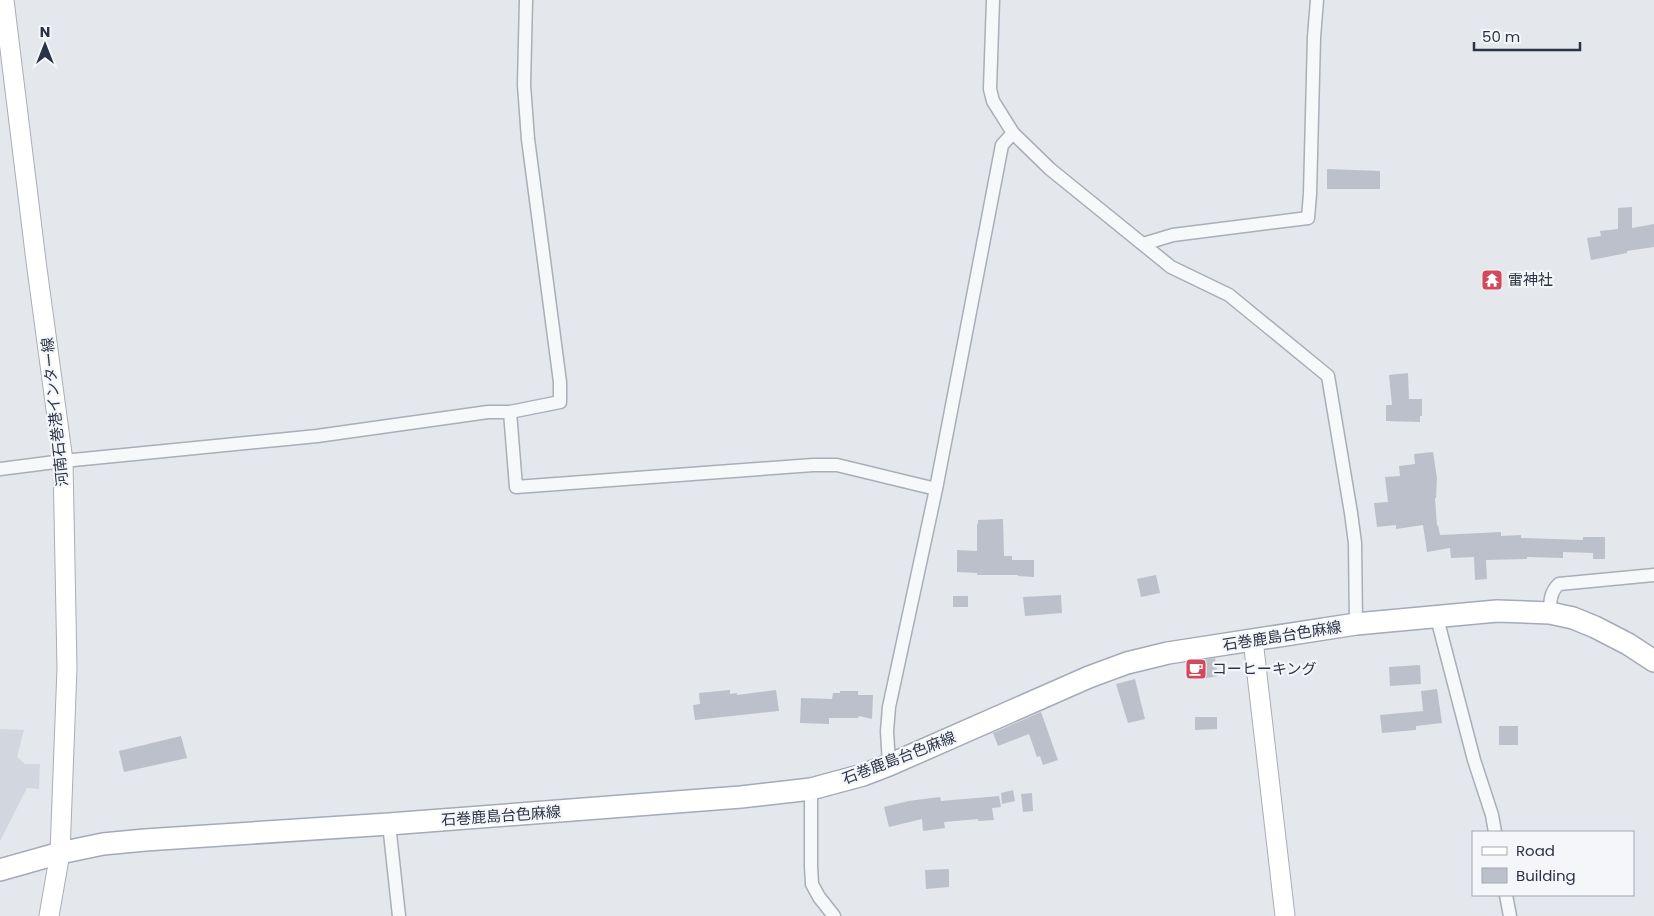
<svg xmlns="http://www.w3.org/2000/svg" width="1654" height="916" font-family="Poppins,'Noto Sans JP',sans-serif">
  <rect width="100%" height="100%" fill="#e4e7ec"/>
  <path fill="#d2d6de" d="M0 729 24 730 17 757 25 764H40L39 789 27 788 0 841Z"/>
  <path fill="#bbc0ca" d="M1327 169 1380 171V189H1327Z
    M1632 207V228L1654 224V247L1627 251V253L1591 260 1587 238 1601 236 1600 231 1618 229V208Z
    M1408 373 1409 399H1422V416H1420V422L1386 421V405H1392L1389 375Z
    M1433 452 1437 478 1436 498H1435L1437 526 1438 525 1440 535 1501 532V536L1521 535V538L1583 540V537H1605V559H1593V553L1563 552V558L1527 557V559L1486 560 1487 579 1475 580 1474 557 1451 558 1450 548 1427 552 1423 525 1396 529V525L1377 527 1374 503 1388 502 1385 477 1400 476 1399 466 1415 464 1414 454Z
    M1003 519 1004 556H1012V560H1034V577L1018 576V575H977V573L957 572V550L977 551V524H978V520Z
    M1156 575 1160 593 1141 597 1137 579Z
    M1061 595 1062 613 1025 616 1023 597Z
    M953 596H968V607H953Z
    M1215 658 1218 676 1201 679 1198 661Z
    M1420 665 1421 684 1390 686 1389 667Z
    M1135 679 1145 719 1128 723 1116 684Z
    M1437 689 1442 723 1416 726V730L1382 733 1380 715 1423 711 1421 691Z
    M730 690V694L737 693V695L776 690 779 711 695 720 693 705 700 704 699 693Z
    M840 691H858V695H873L872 719 859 716 858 718H829V724L800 723 801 698 832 699 833 693H840Z
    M1041 712 1058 760 1043 765 1040 756 1037 757 1029 734 998 746 993 733Z
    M1195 717H1217V729L1195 730Z
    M1499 726H1518V745H1499Z
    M181 736 187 758 124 772 119 751Z
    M1013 790 1015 801 1002 804 1001 793Z
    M1032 793 1033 811 1023 812 1021 794Z
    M999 796 1001 807 992 808 994 820 978 821V819L944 822 945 828 923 831 922 819 889 827 884 807 908 801 940 797 941 801Z
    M949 869V887L926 889 925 870Z"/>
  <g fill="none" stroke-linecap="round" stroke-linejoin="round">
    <g stroke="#a9aeb7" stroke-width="15">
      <path id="street" d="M993 0 990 89 993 101 1013 133 1050 169 1171 267 1229 295 1328 376 1351 513 1355 543 1356 624
        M1143 244 1173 235 1308 218 1310 194 1314 37 1317 0
        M510 412 516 487 813 465H837L936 489
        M0 469 63 461 317 436 488 412H510L560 402V382L528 139 524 85 526 0
        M1550 613C1550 602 1550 592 1559 584L1654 575
        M1437 618 1474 760 1492 815 1495 832
        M889 765 887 731 889 707 936 489 1002 145 1013 133
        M811 789V866L812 884 819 897 834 916
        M389 824 399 916
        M1506 895 1510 916"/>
    </g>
    <g stroke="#a9aeb7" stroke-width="21">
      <path id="secondary" d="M4 0 36 261 63 461 67 668 60 853 49 916
        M1253 640 1285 916"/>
    </g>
    <g stroke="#a3abb8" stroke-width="24">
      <path id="primary" d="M0 870 60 853 103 844 145 840 389 824 741 797 811 789 863 775 889 765 1089 677 1127 663 1168 653 1356 624 1497 611 1550 613 1573 618 1595 627 1628 644 1654 661"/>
    </g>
    <use href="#street" stroke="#f7f8fa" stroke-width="12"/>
    <use href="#secondary" stroke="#fff" stroke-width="19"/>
    <use href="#primary" stroke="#fff" stroke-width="21"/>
  </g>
  <defs>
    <g id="temple-square" transform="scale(1.125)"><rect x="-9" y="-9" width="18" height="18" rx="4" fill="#d1495b" stroke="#f4f6f9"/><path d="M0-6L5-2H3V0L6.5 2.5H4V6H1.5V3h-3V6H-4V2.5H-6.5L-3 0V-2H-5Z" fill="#fff"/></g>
    <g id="cafe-square" transform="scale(1.125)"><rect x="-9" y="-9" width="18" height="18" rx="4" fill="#d1495b" stroke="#f4f6f9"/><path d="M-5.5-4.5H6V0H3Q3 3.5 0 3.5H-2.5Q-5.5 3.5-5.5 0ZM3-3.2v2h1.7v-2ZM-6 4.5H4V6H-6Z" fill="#fff"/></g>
  </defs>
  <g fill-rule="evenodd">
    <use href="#temple-square" x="1492" y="280"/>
    <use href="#cafe-square" x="1196" y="669"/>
  </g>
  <g text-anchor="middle" stroke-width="4.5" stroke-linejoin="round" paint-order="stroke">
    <g font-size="15" fill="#2b3445" stroke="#f4f6f9" text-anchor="start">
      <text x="1508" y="285">雷神社</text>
      <text x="1212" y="674">コーヒーキング</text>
    </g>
    <g font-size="15" fill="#2b3445" stroke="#f4f6f9">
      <text transform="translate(55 412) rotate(-96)" y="5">河南石巻港インター線</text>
      <text transform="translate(1282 636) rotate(-9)" y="5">石巻鹿島台色麻線</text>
      <text transform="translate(899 758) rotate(-21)" y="5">石巻鹿島台色麻線</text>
      <text transform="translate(501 816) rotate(-4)" y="5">石巻鹿島台色麻線</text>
    </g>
  </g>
  <rect x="1472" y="831" width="162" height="65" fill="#f4f6f9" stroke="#a4a8b1"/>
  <rect x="1482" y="847" width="25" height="8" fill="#ffffff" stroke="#a4a8b1"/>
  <text x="1516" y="856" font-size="15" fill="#2b3445">Road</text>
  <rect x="1482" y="868" width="25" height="15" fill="#bbc0ca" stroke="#a4a8b1"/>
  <text x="1516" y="881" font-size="15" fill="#2b3445">Building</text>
  <g transform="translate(45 45)" stroke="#f4f6f9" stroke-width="4" paint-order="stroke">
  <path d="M0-4L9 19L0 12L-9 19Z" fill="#2b3445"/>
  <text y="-8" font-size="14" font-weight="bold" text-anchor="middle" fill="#2b3445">N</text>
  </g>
  <path d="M1474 42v8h106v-8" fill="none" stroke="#2b3445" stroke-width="2.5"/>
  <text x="1482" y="42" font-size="15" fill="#2b3445" stroke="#f4f6f9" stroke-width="4" paint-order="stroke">50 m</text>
</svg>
